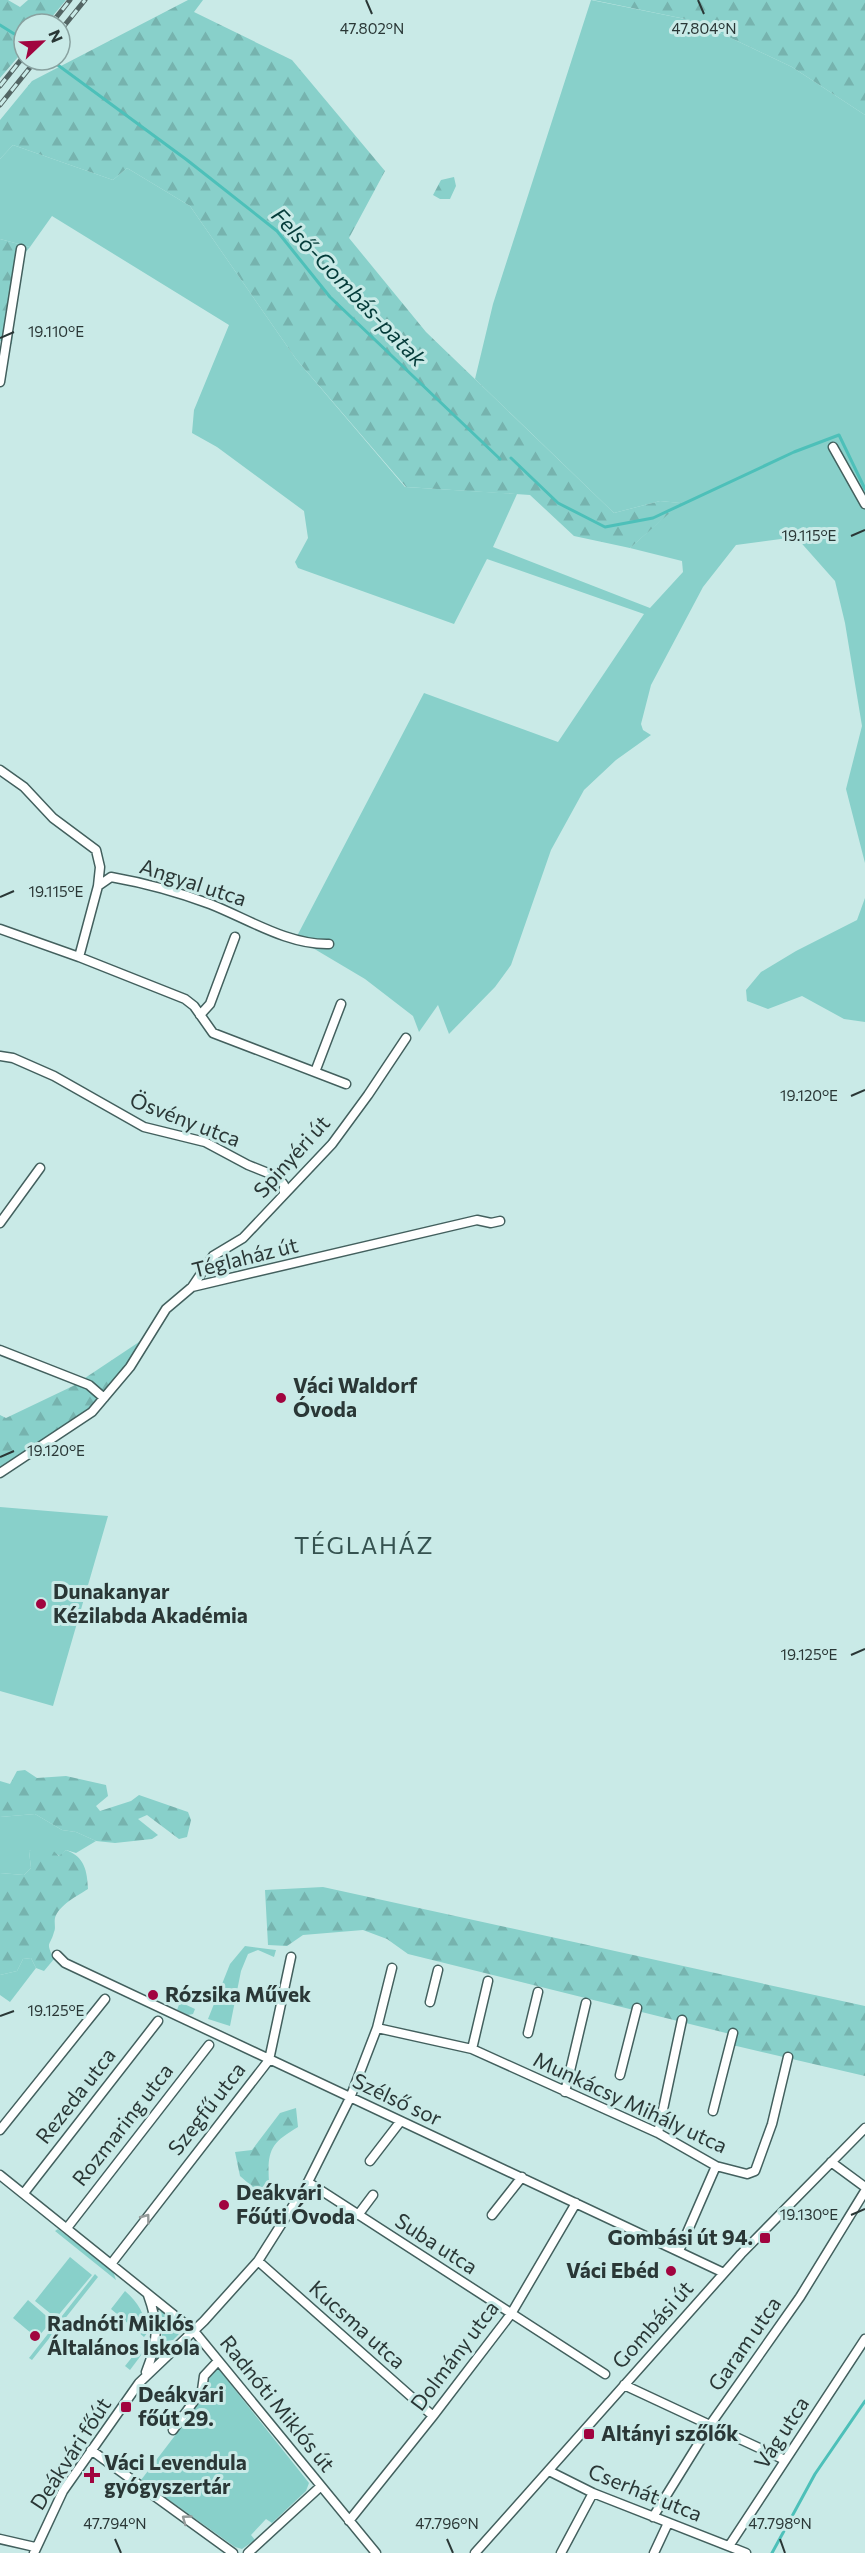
<svg xmlns="http://www.w3.org/2000/svg" width="865" height="2553" font-family="Commissioner,sans-serif">
  <defs>
    <pattern id="forest-firs" width="22" height="20" patternUnits="userSpaceOnUse" patternTransform="scale(1.5)"><rect width="22" height="20" fill="#88d0ca"/><path d="M5 1l3.5 6h-7zM16 11l3.5 6h-7z" fill="#76b3ae"/></pattern>
  </defs>
  <rect width="100%" height="100%" fill="#c9eae7"/>
  <path fill="#88d0ca" d="M591 0 695 21 792 67 865 115V863L846 789 862 726 845 623 835 581 796 537 736 545 703 587 651 685 641 724 643 730 651 735 616 760 584 790 551 850 511 965 495 987 449 1034 438 1005 419 1032 413 1016 365 979 296 938 424 693 558 742 644 614 487 559 454 624 298 568 295 562 308 538 304 511 217 447 192 433 194 410 229 325 52 216 30 247 0 239V159L13 145 113 180 127 168 190 206 296 359 405 487 517 494 493 547 650 608 683 572 682 561 630 548 680 503 660 501 614 513 475 379 493 304Z
    M865 898V1022L844 1019 802 996 768 1009 747 1001 746 990 761 972 796 951 857 920Z
    M0 1507 108 1516 53 1706 0 1691Z
    M35 1814 62 1830 76 1832 96 1841 76 1853 66 1850 60 1856C50 1849 40 1847 29 1851L31 1868 24 1875 0 1873V1817Z
    M245 1946 276 1950 274 1957 258 1950 248 1954 241 1971 230 2026 208 2019 230 1964Z
    M31 1958 36 1968 10 2002 0 1995V1975L17 1971 23 1959Z
    M180 2002 195 2009 193 2014 188 2015 177 2010Z
    M58 2229 113 2271 116 2280 55 2231Z
    M70 2257 92 2275 56 2318 35 2301Z
    M95 2274 98 2277 32 2360 29 2358Z
    M125 2291C139 2303 144 2314 148 2332L144 2337 111 2309Z
    M28 2300 52 2321 37 2338 13 2318Z
    M161 2311 182 2326 180 2333 159 2314Z
    M160 2320 163 2321 179 2334 173 2340 166 2341 162 2336Z
    M141 2346 139 2351 142 2354 130 2370 125 2366Z
    M217 2367 309 2483 306 2491 272 2523 266 2519 251 2535 255 2540 242 2549 235 2547 141 2480 193 2412 191 2410 204 2379Z"/>
  <path fill="url(#forest-firs)" d="M0 0H8L20 7 28 0H66L46 24H24V50L0 78Z
    M188 0H203L194 12 292 60 385 171 349 238 426 332 614 513 660 501 681 503 630 548 574 536 530 495 406 487 296 359 190 206 127 168 113 180 13 145 0 159V120L32 81Z
    M593 0H865V115L792 67 695 21Z
    M454 177 456 186 450 199H440L433 195 441 180Z
    M0 239 30 247 18 261 12 344 0 341Z
    M142 1340 105 1397 0 1470V1415L6 1418 73 1386Z
    M25 1770 37 1778 66 1776 106 1785 108 1796 96 1806 100 1811 131 1801 139 1795 188 1812 191 1820 187 1837 179 1839 147 1815 138 1819 158 1835 152 1839 115 1843 96 1841 76 1832 62 1830 35 1814 0 1817V1781L10 1784 17 1771Z
    M45 1843 59 1856 66 1850C85 1857 87 1871 88 1889 77 1896 59 1905 55 1918 54 1923 56 1928 54 1932 50 1947 45 1941 54 1959L44 1971 36 1968 31 1958 23 1959 17 1971 0 1975V1873L24 1875 31 1868 29 1851Z
    M323 1887 865 2006V2076L728 2044 730 2034 408 1954 387 1939 363 1930 303 1935 287 1946 268 1945 265 1890Z
    M296 2108 298 2127C271 2143 267 2150 269 2182L257 2191 240 2176 235 2152 252 2150 280 2113Z"/>
  <g fill="none" stroke-linecap="round" stroke-linejoin="round">
    <path stroke="#4dc0b9" stroke-width="3" d="M0 25 24 40
      M51 60 187 160 277 231 330 297 500 459
      M511 458 558 503 605 527 653 518 794 452 839 435 865 489
      M772 2553 815 2474 865 2401"/>
    <g stroke="#43605e" stroke-width="11">
      <path id="minor" d="M0 382 21 249
        M833 447 865 504
        M0 770 24 787 53 818 96 850 100 867 98 886 111 877C145 883 178 892 210 904 248 919 288 945 329 944
        M0 929 79 957 98 886
        M79 957 185 999 194 1006 213 1033 346 1084
        M200 1015 210 1004 235 937
        M0 1056 13 1058 54 1076 144 1127 205 1142 248 1165 278 1177 284 1185V1193
        M315 1072 341 1004
        M0 1223 40 1168
        M192 1287 213 1256 243 1238 332 1144 368 1095 406 1038
        M0 1350 89 1385 104 1398
        M0 1473 92 1412 130 1367 166 1309 192 1287 477 1220 491 1223 500 1221
        M57 1955 65 1963 724 2273
        M430 2002 438 1970
        M377 2028 472 2049 658 2133 716 2166 747 2174 755 2171 772 2124 788 2057
        M528 2033 538 1992
        M472 2049 488 1981
        M620 2075 637 2008
        M565 2092 586 2003
        M713 2111 733 2033
        M0 2130 105 1999
        M658 2133 682 2020
        M370 2161 400 2122
        M831 2162 865 2187
        M0 2175 194 2331 376 2553
        M308 2182 605 2374
        M24 2193 158 2021
        M358 2215 373 2195
        M492 2215 522 2177
        M67 2228 209 2045
        M679 2251 716 2166
        M258 2261 433 2416
        M111 2264 269 2060 291 1957
        M146 2372C158 2342 159 2325 148 2295
        M624 2385 785 2460
        M173 2430 202 2390 204 2376 218 2361
        M91 2450 233 2553
        M549 2471 593 2493 746 2553
        M653 2517 710 2425 800 2297 865 2191
        M349 2521 433 2416 511 2314 576 2203
        M0 2539 35 2547
        M729 2546 865 2339
        M34 2553 63 2491 139 2383 204 2321 258 2261 308 2182 350 2098 377 2028 392 1968
        M248 2553 321 2486
        M475 2553 741 2254 865 2128
        M561 2553 593 2493
        M654 2553 668 2523"/>
    </g>
    <use href="#minor" stroke="#fff" stroke-width="8"/>
    <g stroke="#536564" stroke-width="5">
      <path id="rail" d="M51 24 70 0
        M60 31 85 0
        M0 86 24 56
        M0 105 36 60"/>
    </g>
    <use href="#rail" stroke="#c9eae7" stroke-width="3" stroke-dasharray="9" stroke-linecap="butt"/>
  </g>
  <defs><path id="oneway-chevron" d="M-2-3.5L2.5 0L-2 3.5" fill="none" stroke-width="1.6" stroke-linecap="round" stroke-linejoin="round" transform="scale(1.5)"/></defs>
  <g stroke="#949b9a">
    <use href="#oneway-chevron" transform="translate(146 2218) rotate(-53)"/>
    <use href="#oneway-chevron" transform="translate(186 2519) rotate(-144)"/>
  </g>
  <path fill="none" stroke="#2a3736" stroke-width="2" d="M366 0 372 14M698 0 704 14M0 338 14 332M851 536 865 530M0 897 14 891M851 1096 865 1090M0 1457 14 1451M851 1655 865 1649M0 2016 14 2011M851 2215 865 2209M115 2539 121 2553M447 2539 453 2553M780 2539 785 2553"/>
  <g fill="#a1043f" stroke="#c9eae7" stroke-width="2">
    <circle cx="281" cy="1398" r="6"/>
    <circle cx="41" cy="1604" r="6"/>
    <circle cx="153" cy="1995" r="6"/>
    <circle cx="224" cy="2205" r="6"/>
    <rect x="759" y="2232" width="12" height="12" rx="3"/>
    <circle cx="671" cy="2271" r="6"/>
    <circle cx="35" cy="2336" r="6"/>
    <rect x="120" y="2401" width="12" height="12" rx="3"/>
    <rect x="583" y="2428" width="12" height="12" rx="3"/>
    <path d="M89 2466h6v6h6v6h-6v6h-6v-6h-6v-6h6z"/>
  </g>
  <g text-anchor="middle" stroke-width="6" stroke-linejoin="round" paint-order="stroke">
    <g font-size="21" fill="#2a3736" stroke="#c9eae7">
      <text transform="translate(193 883) rotate(18)" y="7">Angyal utca</text>
      <text transform="translate(185 1120) rotate(21)" y="7">Ösvény utca</text>
      <text transform="translate(292 1157) rotate(-48)" y="7">Spinyéri út</text>
      <text transform="translate(245 1258) rotate(-14)" y="7">Téglaház út</text>
      <text transform="translate(76 2096) rotate(-52)" y="7">Rezeda utca</text>
      <text transform="translate(397 2100) rotate(25)" y="7">Szélső sor</text>
      <text transform="translate(630 2103) rotate(25)" y="7">Munkácsy Mihály utca</text>
      <text transform="translate(207 2109) rotate(-52)" y="7">Szegfű utca</text>
      <text transform="translate(123 2125) rotate(-52)" y="7">Rozmaring utca</text>
      <text transform="translate(436 2244) rotate(33)" y="7">Suba utca</text>
      <text transform="translate(357 2325) rotate(42)" y="7">Kucsma utca</text>
      <text transform="translate(653 2325) rotate(-48)" y="7">Gombási út</text>
      <text transform="translate(745 2344) rotate(-55)" y="7">Garam utca</text>
      <text transform="translate(455 2356) rotate(-53)" y="7">Dolmány utca</text>
      <text transform="translate(277 2404) rotate(51)" y="7">Radnóti Miklós út</text>
      <text transform="translate(782 2433) rotate(-57)" y="7">Vág utca</text>
      <text transform="translate(71 2454) rotate(-57)" y="7">Deákvári főút</text>
      <text transform="translate(645 2493) rotate(22)" y="7">Cserhát utca</text>
    </g>
    <g font-size="21" font-weight="bold" fill="#2a3736" stroke="#c9eae7" text-anchor="start">
      <text x="293" y="1393">Váci Waldorf<tspan x="293" dy="24">Óvoda</tspan></text>
      <text x="53" y="1599">Dunakanyar<tspan x="53" dy="24">Kézilabda Akadémia</tspan></text>
      <text x="165" y="2002">Rózsika Művek</text>
      <text x="236" y="2200">Deákvári<tspan x="236" dy="24">Főúti Óvoda</tspan></text>
      <text x="753" y="2245" text-anchor="end">Gombási út 94.</text>
      <text x="659" y="2278" text-anchor="end">Váci Ebéd</text>
      <text x="47" y="2331">Radnóti Miklós<tspan x="47" dy="24">Általános Iskola</tspan></text>
      <text x="138" y="2402">Deákvári<tspan x="138" dy="24">főút 29.</tspan></text>
      <text x="601" y="2441">Altányi szőlők</text>
      <text x="104" y="2470">Váci Levendula<tspan x="104" dy="24">gyógyszertár</tspan></text>
    </g>
    <g font-size="22" font-style="italic" fill="#043b39" stroke="#c9eae7">
      <text transform="translate(349 287) rotate(46)" y="8">Felső-Gombás-patak</text>
    </g>
    <g font-size="24" letter-spacing="1.5" fill="#355250" stroke="#c9eae7">
      <text x="364" y="1554">TÉGLAHÁZ</text>
    </g>
  </g>
  <g font-size="15" text-anchor="middle" fill="#2a3736" stroke="#c9eae7" stroke-width="6" stroke-linejoin="round" paint-order="stroke">
    <text x="372" y="34">47.802°N</text>
    <text x="704" y="34">47.804°N</text>
    <text x="56" y="337">19.110°E</text>
    <text x="809" y="541">19.115°E</text>
    <text x="56" y="897">19.115°E</text>
    <text x="809" y="1101">19.120°E</text>
    <text x="56" y="1456">19.120°E</text>
    <text x="809" y="1660">19.125°E</text>
    <text x="56" y="2016">19.125°E</text>
    <text x="809" y="2220">19.130°E</text>
    <text x="115" y="2529">47.794°N</text>
    <text x="447" y="2529">47.796°N</text>
    <text x="780" y="2529">47.798°N</text>
  </g>
  <g transform="translate(42 42) rotate(67)"><circle r="28" fill="#c9eae7" stroke="#89a2a0" stroke-width="1.5"/>
  <path d="M0-4.5L10 22L0 15L-10 22Z" fill="#a1043f"/>
  <text y="-9" font-size="16" font-weight="bold" text-anchor="middle" fill="#2a3736">N</text>
  </g>
</svg>
